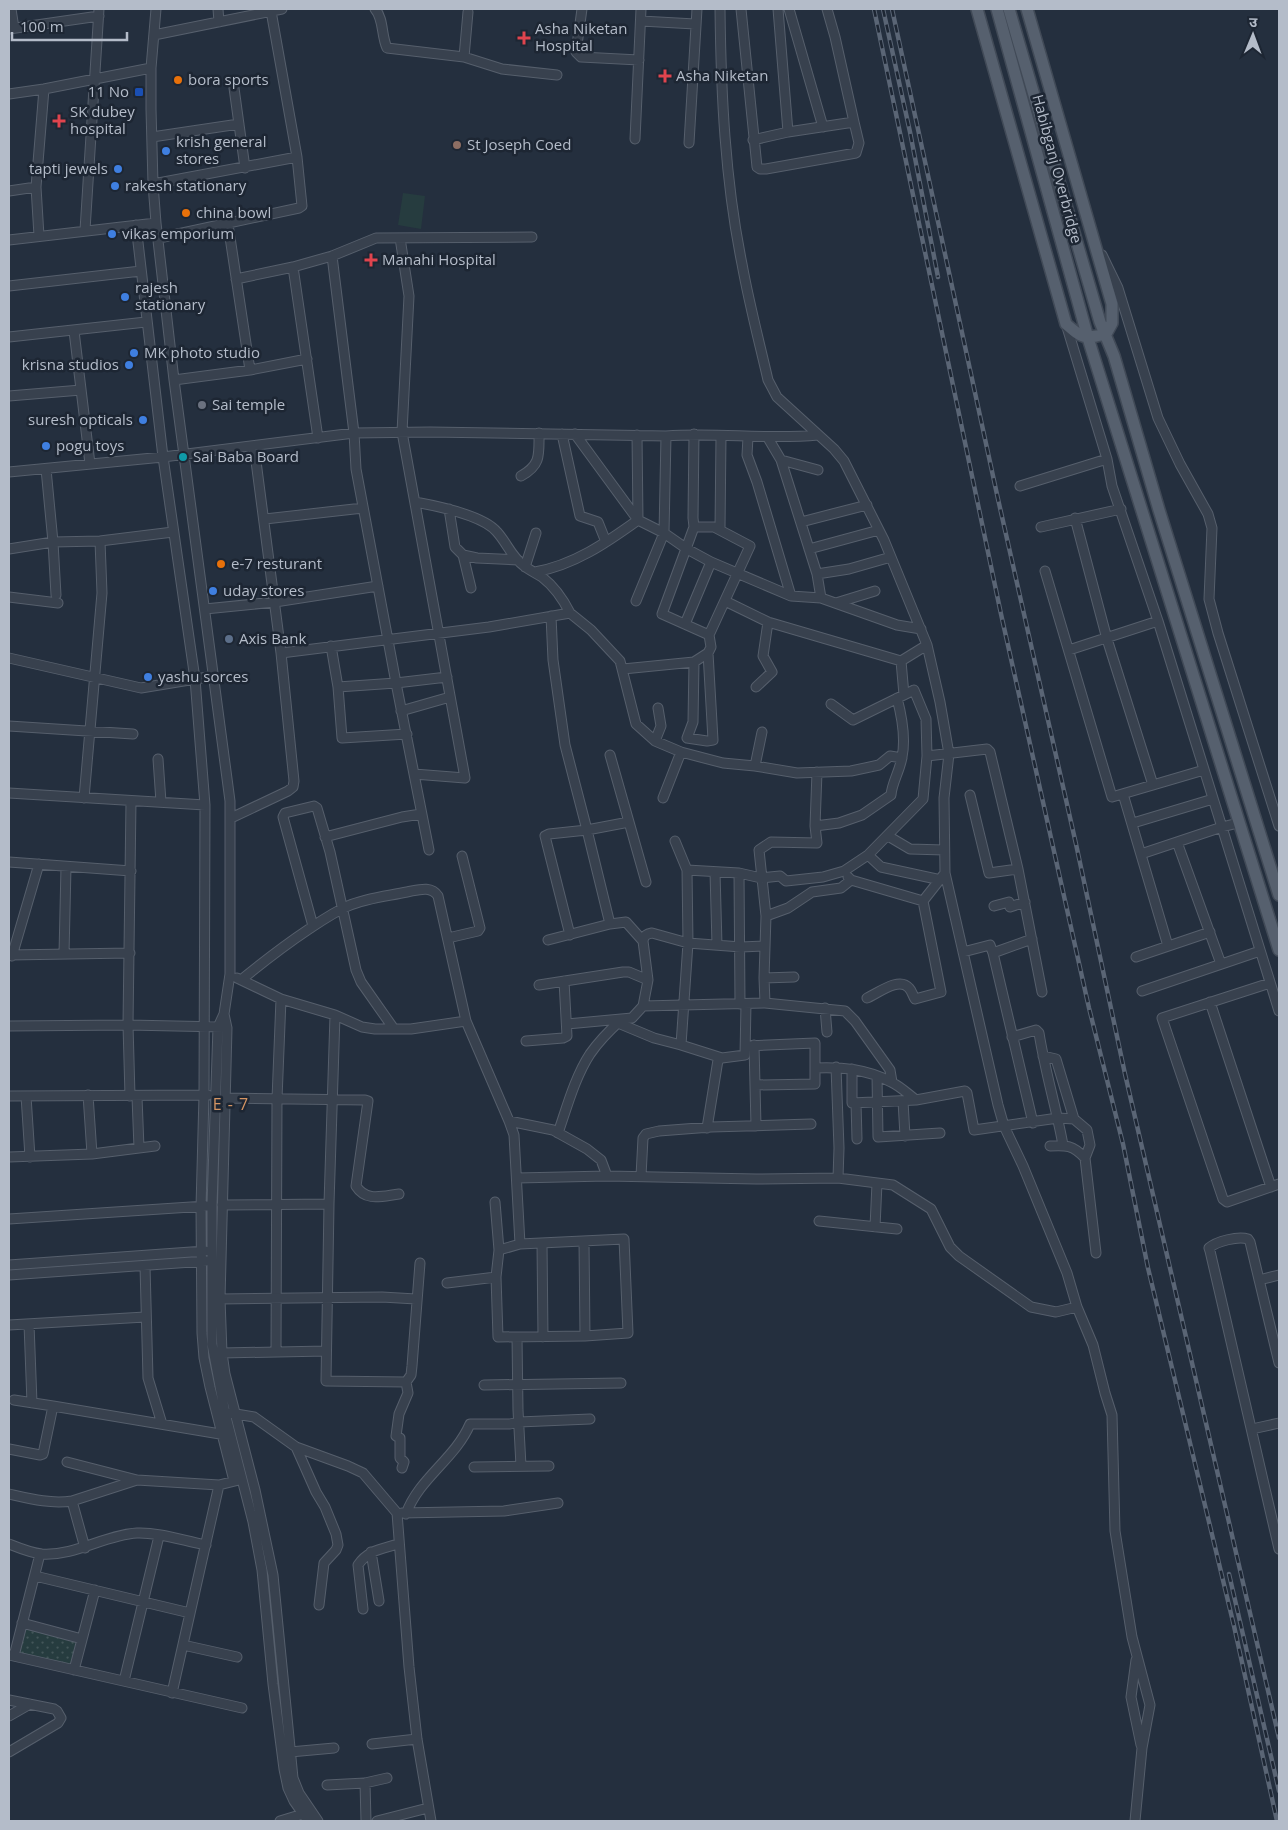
<svg xmlns="http://www.w3.org/2000/svg" width="1288" height="1830" font-family="'Open Sans','Noto Sans Devanagari',sans-serif">
  <defs>
    <pattern id="park-dots" width="8" height="8" patternUnits="userSpaceOnUse" patternTransform="scale(1.25)"><rect width="8" height="8" fill="#263c3f"/><path d="M2 2h.1M6 6h.1" fill="none" stroke="#435659" stroke-width="1.8" stroke-linecap="round"/></pattern>
  </defs>
  <rect width="100%" height="100%" fill="#242f3e"/>
  <path fill="#263c3f" d="M403 193 425 196 421 229 398 225Z"/>
  <path fill="url(#park-dots)" d="M24 1627 76 1641 70 1666 18 1652Z"/>
  <g fill="none" stroke-linecap="round" stroke-linejoin="round">
    <g stroke="#565f6c" stroke-width="11">
      <path id="minor" d="M11 9 14 28
        M156 9 151 68V109L153 184 156 223 174 380 230 801V974L224 1014 218 1027 212 1205V1344L225 1413 253 1522 262 1570 273 1684 284 1769 288 1788 294 1801 308 1821
        M218 9 219 22
        M375 9C384 19 381 35 387 48L464 57 502 69 557 75
        M582 9 576 52 581 57 639 60
        M720 9C721 94 725 180 742 264 749 303 759 341 768 380L777 397 834 449 844 461 884 540 927 645 940 702 949 754 944 798 945 873 998 1105 1004 1126 1023 1166 1067 1273 1077 1307 1093 1345 1105 1393 1112 1415 1115 1531 1132 1637 1150 1705 1142 1748 1135 1821
        M741 9 757 167 760 169H766L856 153 859 143 854 122
        M778 9 788 132 854 122 835 37 827 9
        M789 9 823 127
        M641 21 695 24
        M9 29 99 16
        M154 35 282 9
        M464 57 468 12
        M234 88 245 168
        M9 94 44 89 151 68
        M152 137 239 124
        M635 139 641 9
        M753 140 788 132
        M689 143 697 9
        M153 184 297 157
        M9 191 36 187
        M228 224 250 370
        M136 225 163 457 195 679 205 805 204 1095 201 1207 202 1333 204 1358 210 1387 234 1481
        M85 230 99 9
        M39 236 36 187 44 89
        M159 238 299 208 302 206 297 157 271 11
        M400 238 409 296 402 432 465 778 414 774
        M9 240 156 223
        M1102 255 1118 288 1158 418 1180 464 1208 514 1212 528 1209 599 1218 633 1279 826
        M332 256 354 433 356 469 396 683 429 850
        M293 267 318 438
        M236 279 293 267 332 256 376 238 532 237
        M9 286 141 271
        M1066 324 1107 459 1112 486 1158 621 1279 1011
        M74 331 90 464
        M9 337 146 322
        M174 380 250 370 307 359
        M9 396 81 390
        M562 434 580 516 598 522 606 542
        M575 434 638 520 664 533 687 549 711 562 791 596 821 598 897 625 921 629
        M694 434 693 518 694 527 662 614 709 635
        M748 437 747 455 757 482 791 596
        M768 438 781 460 818 470
        M781 460 817 574 821 598
        M46 469 53 542 56 595
        M9 472 163 457 354 433 430 432 666 436C717 432 766 440 818 435
        M521 476C541 465 539 455 539 433
        M1020 486 1107 459
        M415 502C437 506 483 515 497 532 507 543 511 556 523 565 529 570 536 573 542 577 555 587 563 599 570 613
        M449 509 455 547 463 555 471 588
        M1075 518 1107 639 1153 785
        M265 519 363 508
        M801 522 867 505
        M1041 527 1121 509
        M720 529 721 436
        M9 549 53 542 100 541 173 532
        M809 549 879 530
        M463 555 477 558 518 560
        M525 567 536 533
        M1045 571 1112 797 1204 770
        M535 572C574 565 606 543 638 520L637 435
        M817 574 849 569 891 557
        M9 597 58 603
        M636 601 664 533 666 436
        M725 601 768 622 901 661 927 645
        M836 603 875 591
        M205 609 275 602 378 586
        M551 616 553 660 565 745 587 830 549 834 545 836 570 935
        M685 624 711 562
        M331 646 338 687 342 738 407 734
        M1069 650 1158 621
        M281 653 489 627 570 613 591 630 620 661 636 724 655 741 681 752 723 763 755 766 797 773 851 771 879 765 890 756 902 758
        M9 658 141 688 214 676
        M901 661 904 695
        M694 662 693 722 687 738 707 741 713 740 708 653
        M623 669 694 662 708 653 711 647 709 635 750 546 714 527H694
        M338 687 396 683 447 677
        M756 687 772 672 763 656 768 622
        M401 711 450 697
        M9 726 133 734
        M655 741 661 726 658 708
        M610 755 646 882
        M927 756 987 749 990 752 1018 869 1042 992
        M158 759 161 802
        M755 766 762 732
        M9 793 205 805
        M1123 794 1168 946
        M970 795 989 873 1018 869
        M84 798 102 593 100 541
        M663 798 681 752
        M231 818 288 791 293 787 294 781 281 653 254 446
        M629 822 587 830 610 924 626 922 643 941
        M1133 823 1213 799
        M815 826 839 823 862 815 891 795C892 782 900 771 902 757 906 738 902 717 897 698
        M888 836 910 849 944 850
        M325 837 402 817 421 814
        M1177 842 1221 964
        M1141 854 1222 827 1238 823
        M868 855 881 867 941 880
        M9 862 131 871
        M687 870 739 873 761 878 780 876 786 881 823 877 844 871 868 855 923 799 927 756 926 719 914 690 853 720 831 704
        M715 872 717 945
        M739 873 740 1004
        M848 877 851 880 923 901
        M994 906 1009 902 1010 907 1025 902
        M766 916 788 908 812 892 841 888 851 880
        M313 926 283 817 285 813 314 806 317 808 330 852 356 970 361 982 394 1029
        M448 938 478 931 480 928 462 856
        M548 940 610 924
        M963 952 990 945 993 953 1032 939
        M993 953 1033 1123
        M64 954 66 867
        M9 955 130 953
        M12 956 39 864
        M1136 957 1210 932
        M237 978 281 999 335 1015 362 1027 375 1029H411L466 1021
        M764 978 794 977
        M241 980C263 962 285 945 309 929 321 921 334 912 348 906 366 898 388 896 407 892 418 890 431 885 438 896L466 1021 509 1121 514 1135 520 1244 499 1250 496 1277 498 1337 585 1336 628 1333 624 1239 520 1244
        M1270 983 1162 1018 1223 1199 1227 1202 1279 1184
        M539 985 623 972H629L648 980
        M1142 991 1260 951
        M867 998C877 994 899 976 909 988 912 991 913 996 915 999L941 992 923 901 945 873
        M1210 1002 1271 1187
        M765 1003 764 978 766 916 759 850 771 842 817 843 815 826 817 772
        M643 1006 648 980 643 941C644 935 647 934 652 933L688 943 741 947 765 946
        M825 1008 827 1032
        M224 1014 227 1028 220 1299 222 1353 225 1374 255 1490 273 1575 293 1778 299 1793 318 1821
        M335 1015 329 1204 326 1381 406 1382 411 1375 412 1366 420 1263
        M618 1023 654 1038 681 1045 688 943 687 870 675 841
        M567 1024 632 1018 643 1006 765 1003 845 1011 855 1021 890 1070 892 1082
        M9 1026 128 1025 223 1027
        M1012 1037 1036 1030 1039 1033C1045 1071 1056 1107 1063 1145
        M526 1041 563 1038 567 1036 564 981
        M681 1045 722 1058
        M754 1045 756 1126
        M746 1046 815 1043V1084L755 1085
        M1043 1056 1056 1059 1074 1119
        M836 1067 839 1148 838 1178
        M816 1068C842 1067 867 1069 891 1082 900 1086 908 1094 916 1100
        M852 1069V1103L916 1100 965 1091 967 1093 974 1130 1058 1118 1074 1119 1087 1130 1090 1145 1085 1158 1096 1253
        M877 1076 878 1137 940 1133
        M88 1095 92 1154
        M9 1096 208 1095
        M26 1096 30 1157
        M130 1096 128 1025 131 801
        M225 1098 365 1100 368 1101 356 1186C366 1202 382 1196 399 1194
        M903 1101 905 1136
        M856 1103 857 1139
        M509 1121 553 1130 587 1149 601 1160 607 1176
        M707 1128 718 1060 722 1058 745 1055 746 1004
        M558 1133C567 1107 575 1077 590 1054 599 1041 610 1030 621 1020
        M1050 1146C1066 1145 1073 1145 1085 1158
        M139 1148 155 1146
        M9 1157 92 1154 139 1148 137 1097
        M641 1176 643 1138 646 1134 659 1131 711 1127 811 1124
        M517 1178 607 1176 756 1179 838 1178 893 1185 931 1209 950 1247 959 1256 1031 1307 1056 1312 1077 1307
        M495 1202 499 1250
        M222 1205 329 1204
        M9 1219 206 1206
        M819 1221 897 1229
        M875 1227 877 1183
        M584 1242 585 1336
        M542 1243 543 1337
        M9 1265 205 1251
        M145 1266 148 1378 162 1424
        M9 1275 206 1261
        M1259 1280 1279 1275
        M447 1283 496 1277
        M220 1299 382 1297 416 1299
        M29 1324 32 1403
        M9 1325 145 1317
        M517 1337 518 1410 521 1466
        M276 1352 277 1099 281 999
        M222 1353 326 1351
        M1279 1363 1250 1242 1248 1239C1238 1236 1217 1241 1209 1248L1210 1251 1279 1549
        M484 1385 621 1383
        M14 1400 53 1406
        M230 1413 254 1417 296 1447 348 1466 363 1473 397 1513 409 1667 417 1739 431 1821
        M1252 1429 1279 1423
        M296 1447 316 1492 325 1507 336 1534 338 1545 336 1550 324 1563 319 1605
        M9 1449 40 1455 43 1454 53 1406 226 1435
        M67 1462 137 1480 219 1485 239 1480
        M474 1467 549 1466
        M402 1468 404 1462 400 1458V1438L396 1436 399 1414 408 1393 406 1382
        M9 1494C31 1499 50 1504 72 1501L137 1480
        M72 1501 85 1548
        M402 1513 504 1511 558 1503
        M406 1514C419 1478 455 1459 470 1424H510L519 1422 590 1419
        M9 1544C19 1548 31 1553 42 1554 76 1556 104 1535 137 1533 159 1532 184 1541 206 1545
        M371 1552 379 1601
        M35 1576 190 1613
        M363 1609 358 1565C368 1550 382 1549 398 1544
        M22 1623 82 1639
        M183 1645 237 1657
        M9 1655 242 1708
        M14 1656 40 1554
        M1136 1660 1131 1697 1141 1745
        M74 1670 95 1590
        M124 1681 159 1536
        M172 1693 219 1485
        M9 1700 54 1709 57 1711 61 1718 58 1723 9 1752
        M9 1716 30 1704
        M372 1744 417 1739
        M290 1752 334 1748
        M365 1783 366 1821
        M327 1785 365 1783 387 1778
        M280 1821 303 1814
        M377 1821 428 1808"/>
    </g>
    <g stroke="#414a57" stroke-width="14">
      <path id="major" d="M977 9 1066 324C1083 339 1084 339 1106 334L1112 323V304L1027 9
        M997 9 1088 338 1279 950
        M1009 9 1100 322 1114 356 1159 510 1279 895"/>
    </g>
    <use href="#minor" stroke="#38414e" stroke-width="9"/>
    <use href="#major" stroke="#56606e" stroke-width="11"/>
    <g stroke="#5a6575" stroke-width="4.5">
      <path id="rail" d="M874 9 1001 614 1089 1008 1123 1144 1148 1268 1234 1626 1277 1821
        M883 9 910 132 938 277
        M892 9 998 499 1076 844 1125 1074 1279 1738
        M1229 1574 1279 1791"/>
    </g>
    <use href="#rail" stroke="#1d2633" stroke-width="2.5" stroke-dasharray="8" stroke-linecap="butt"/>
  </g>
  <g fill="#e0444e" stroke="#1d2633" stroke-width="2">
    <path d="M521.5 30.5h5v5h5v5h-5v5h-5v-5h-5v-5h5z"/>
    <path d="M662.5 68.5h5v5h5v5h-5v5h-5v-5h-5v-5h5z"/>
    <path d="M56.5 113.5h5v5h5v5h-5v5h-5v-5h-5v-5h5z"/>
    <path d="M368.5 252.5h5v5h5v5h-5v5h-5v-5h-5v-5h5z"/>
  </g>
  <g fill="#e8710a" stroke="#1d2633" stroke-width="2">
    <circle cx="178" cy="80" r="5"/>
    <circle cx="186" cy="213" r="5"/>
    <circle cx="221" cy="564" r="5"/>
  </g>
  <rect fill="#1a4fb4" stroke="#1d2633" stroke-width="2" x="134" y="87" width="10" height="10" rx="2.5"/>
  <circle fill="#8d6e63" stroke="#1d2633" stroke-width="2" cx="457" cy="145" r="5"/>
  <g fill="#3f7fe0" stroke="#1d2633" stroke-width="2">
    <circle cx="166" cy="151" r="5"/>
    <circle cx="118" cy="169" r="5"/>
    <circle cx="115" cy="186" r="5"/>
    <circle cx="112" cy="234" r="5"/>
    <circle cx="125" cy="297" r="5"/>
    <circle cx="134" cy="353" r="5"/>
    <circle cx="129" cy="365" r="5"/>
    <circle cx="143" cy="420" r="5"/>
    <circle cx="46" cy="446" r="5"/>
    <circle cx="213" cy="591" r="5"/>
    <circle cx="148" cy="677" r="5"/>
  </g>
  <circle fill="#6b7280" stroke="#1d2633" stroke-width="2" cx="202" cy="405" r="5"/>
  <circle fill="#0f9aa8" stroke="#1d2633" stroke-width="2" cx="183" cy="457" r="5"/>
  <circle fill="#5c6f8a" stroke="#1d2633" stroke-width="2" cx="229" cy="639" r="5"/>
  <g text-anchor="middle" stroke-width="5" stroke-linejoin="round" paint-order="stroke">
    <g font-size="15" fill="#b4bcc9" stroke="#1d2633" text-anchor="start">
      <text x="535" y="34">Asha Niketan<tspan x="535" dy="17">Hospital</tspan></text>
      <text x="676" y="81">Asha Niketan</text>
      <text x="188" y="85">bora sports</text>
      <text x="129" y="97" text-anchor="end">11 No</text>
      <text x="70" y="117">SK dubey<tspan x="70" dy="17">hospital</tspan></text>
      <text x="176" y="147">krish general<tspan x="176" dy="17">stores</tspan></text>
      <text x="467" y="150">St Joseph Coed</text>
      <text x="108" y="174" text-anchor="end">tapti jewels</text>
      <text x="125" y="191">rakesh stationary</text>
      <text x="196" y="218">china bowl</text>
      <text x="122" y="239">vikas emporium</text>
      <text x="382" y="265">Manahi Hospital</text>
      <text x="135" y="293">rajesh<tspan x="135" dy="17">stationary</tspan></text>
      <text x="144" y="358">MK photo studio</text>
      <text x="119" y="370" text-anchor="end">krisna studios</text>
      <text x="212" y="410">Sai temple</text>
      <text x="133" y="425" text-anchor="end">suresh opticals</text>
      <text x="56" y="451">pogu toys</text>
      <text x="193" y="462">Sai Baba Board</text>
      <text x="231" y="569">e-7 resturant</text>
      <text x="223" y="596">uday stores</text>
      <text x="239" y="644">Axis Bank</text>
      <text x="158" y="682">yashu sorces</text>
    </g>
    <g font-size="15" fill="#b4bcc9" stroke="#1d2633">
      <text transform="translate(1057 169) rotate(75)" y="5">Habibganj Overbridge</text>
    </g>
    <g font-size="16" letter-spacing="1" fill="#d59563" stroke="#1d2633">
      <text x="231" y="1110">E - 7</text>
    </g>
  </g>
  <rect width="1288" height="1830" fill="none" stroke="#b4bcc9" stroke-width="20"/>
  <g transform="translate(1253 35) rotate(1)" stroke="#1d2633" stroke-width="4" paint-order="stroke">
  <path d="M0-4L9 19L0 12L-9 19Z" fill="#b4bcc9"/>
  <text y="-8" font-size="14" font-weight="bold" text-anchor="middle" fill="#b4bcc9">उ</text>
  </g>
  <path d="M12 32v8h115v-8" fill="none" stroke="#b4bcc9" stroke-width="2.5"/>
  <text x="20" y="32" font-size="15" fill="#b4bcc9" stroke="#1d2633" stroke-width="4" paint-order="stroke">100 m</text>
</svg>
